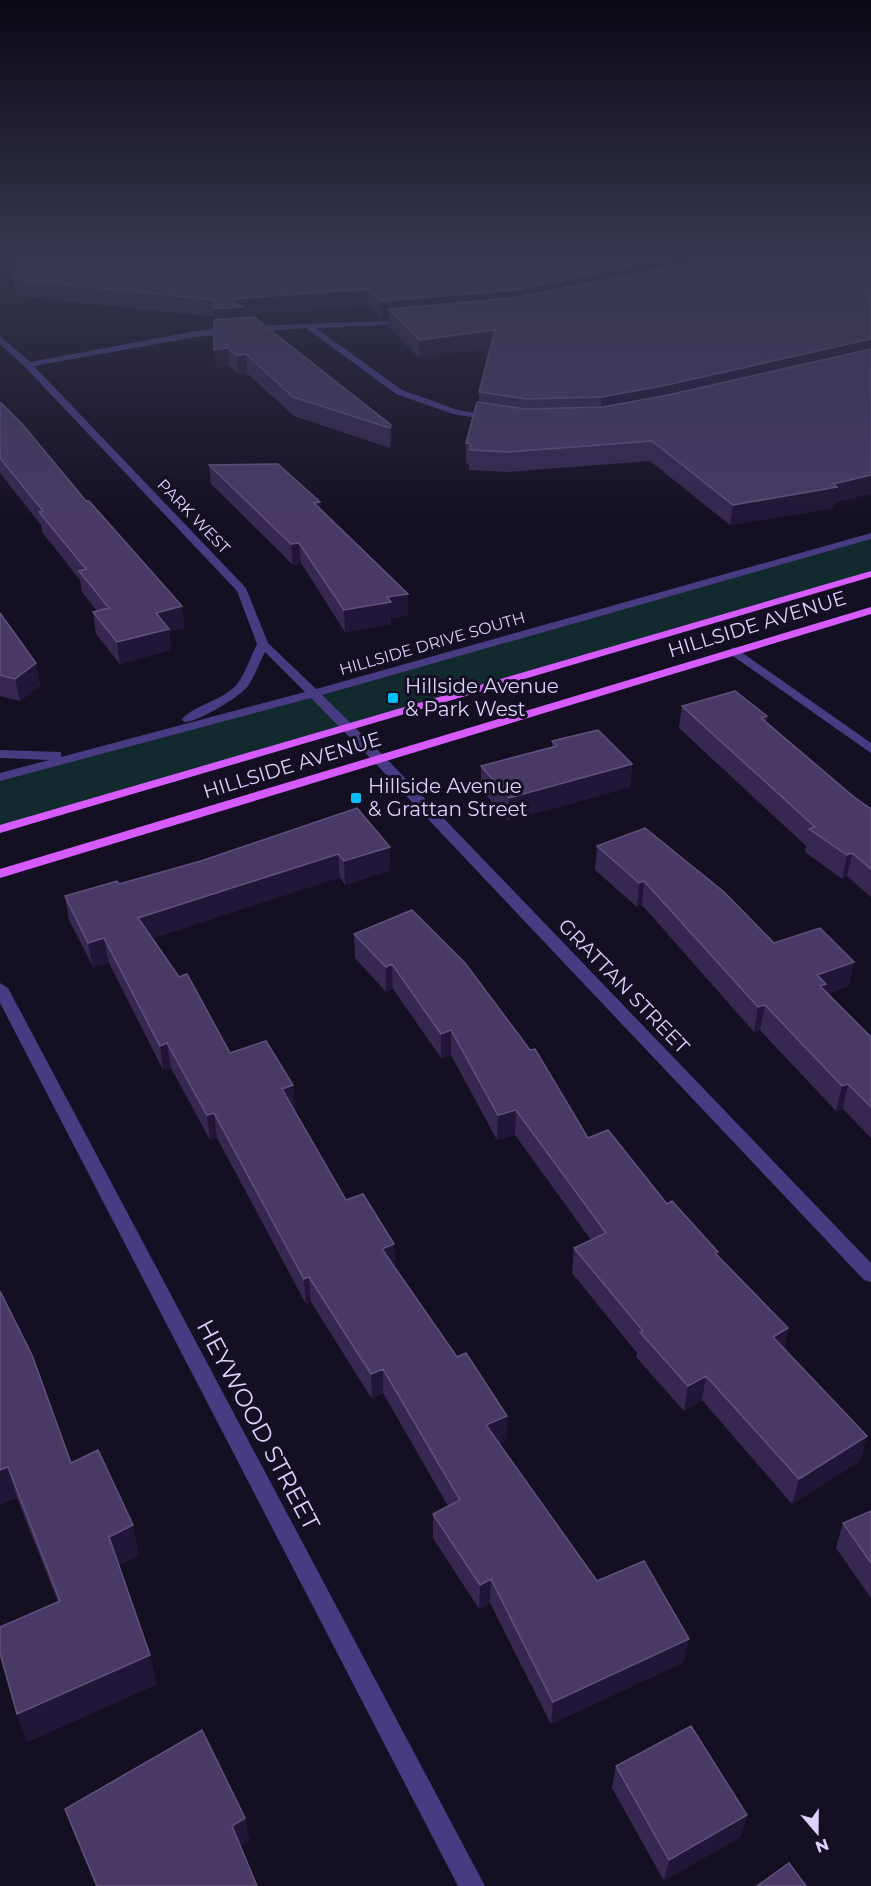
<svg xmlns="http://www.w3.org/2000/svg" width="871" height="1886" font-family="Montserrat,sans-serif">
  <rect width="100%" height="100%" fill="#150f23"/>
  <path fill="#122a2d" d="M871 536V574L0 829V777Z"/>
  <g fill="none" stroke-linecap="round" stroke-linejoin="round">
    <path fill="#473b81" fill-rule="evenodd" d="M408 320H411V324L316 328 402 390 458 410 497 417V421L453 414 396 394 306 328 196 337 34 366 246 588 268 643 316 689 871 533V539L322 695 384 756 871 1263V1282L864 1280 374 762 311 698 0 781V773L49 760 0 758V750L61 752V757L305 692 265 652C259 663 255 676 248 686 241 696 195 724 184 722L182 719C196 704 225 700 238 683 246 672 251 656 257 644L237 591 25 367 0 344V336L30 362 196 331 254 326Z
      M734 647 871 743V753L730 654 728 651Z
      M0 983 8 988 485 1886H458L0 1003Z"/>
    <path fill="#d55cfb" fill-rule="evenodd" d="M871 571V577L0 833V825Z
      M871 607V614L0 878V869Z"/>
  </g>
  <path fill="#362851" d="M871 256 834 508 730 525 650 461 508 472 469 470V464L466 463V443L479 402V392L490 348 419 358 389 327V318H381L369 306 242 315V318L391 425 392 444 390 448 294 416 247 373 238 374 230 366 216 368 214 350 215 317 16 296 13 279Z
    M0 404 185 628 169 632 171 650 120 664 96 634 93 612 97 611 82 592 80 580 42 532 41 525 0 473Z
    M209 465 320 509 408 594V615L391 618V624L345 632 301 563 293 565 211 484Z
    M0 613 36 663 40 686 20 701 0 696Z
    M682 706 767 716 766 722 854 797 871 809V897L847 876 842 879 805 852 806 846 679 728Z
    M552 741 632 764 630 787 508 821 481 789V766L552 747Z
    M597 846 774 943 849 986 827 994 871 1037V1138L843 1109 836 1111 760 1030 754 1032 642 905 637 907 595 870Z
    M390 847V870L345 885 340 877 153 938 230 1053 293 1085 295 1110 294 1111 346 1200 394 1244 395 1267 457 1357 507 1416 506 1440 499 1444 597 1581 684 1662 551 1724 490 1603 479 1609 433 1538V1514L448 1506 383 1393 372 1399 311 1302 306 1304 217 1138 210 1140 171 1068 163 1070 109 963 93 967 69 920 65 896 119 884Z
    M412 910 588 1138 667 1204 788 1328 784 1349 867 1436 860 1461 792 1504 702 1400 684 1411 636 1357 637 1353 572 1273 574 1248 591 1240 515 1135 497 1140 451 1055 441 1058 393 989 386 992 355 958 354 934Z
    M0 1291 71 1463 139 1555 119 1565 157 1684 27 1742 17 1714 58 1602 17 1498 0 1504Z
    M871 1511V1598L836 1548 843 1523Z
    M616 1766 747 1815 740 1837 664 1881 612 1788Z
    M65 1809 245 1818 249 1840 240 1845 257 1886H96L73 1831Z"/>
  <path fill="#211637" d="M686 256H770L397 317 389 309V318H381V301Z
    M368 289 369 306 242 315 243 325 216 327 214 309 231 299Z
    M495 330V348L419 358V340Z
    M871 339V357L601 416 602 397Z
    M228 348 230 366 216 368 214 350Z
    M246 354 247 373 238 374 237 356Z
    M391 425 392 444 390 448V428Z
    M871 475V494L834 503V508L730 525 733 505 833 484Z
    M320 502 321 522 314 503Z
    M299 543 301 563 293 565 291 544Z
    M408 594V615L391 618V624L345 632 344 610 387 597Z
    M182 606 185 628 169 632 171 650 120 664 117 642 156 613Z
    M36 663 40 686 20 701 15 679Z
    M632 764 630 787 508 821 509 798Z
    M390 847V870L345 885 344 861Z
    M852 853 847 876 842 879 847 855Z
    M338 854 340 877 142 942 138 918Z
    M644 881 642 905 637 907 639 883Z
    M104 938 109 963 93 967 88 943Z
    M854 962 849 986 824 995 821 1009 817 975Z
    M392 964 393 989 386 992V967Z
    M765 1005 760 1030 754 1032 758 1007Z
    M451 1030V1055L441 1058V1034Z
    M167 1043 171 1068 163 1070 160 1046Z
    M848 1084 843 1109 836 1111 842 1086Z
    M293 1085 295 1110 284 1114 282 1089Z
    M516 1110 515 1135 497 1140 498 1115Z
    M214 1113 217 1138 210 1140 207 1115Z
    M394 1244 395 1269 382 1249Z
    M309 1277 311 1302 306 1304 304 1279Z
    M788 1328 783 1353 773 1337Z
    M383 1369V1393L372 1399 371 1374Z
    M706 1376 702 1400 684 1411 688 1386Z
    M507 1416 506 1440 485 1450 486 1425Z
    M867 1436 860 1461 792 1504 799 1479Z
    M8 1467 17 1498 0 1504V1470Z
    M133 1525 139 1555 116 1567 109 1537Z
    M491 1579 490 1603 479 1609 480 1585Z
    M689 1639 684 1662 551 1724 553 1702Z
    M150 1655 157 1684 27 1742 17 1714Z
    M747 1815 740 1837 664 1881 669 1860Z
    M245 1818 249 1840 236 1848 232 1826Z"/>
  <path fill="#483a64" stroke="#5f527c" stroke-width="1.5" d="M23 256H686L513 290 381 301 368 289 231 299 242 307 214 309 215 300 13 279Z
    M728 256H871V339L667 385 602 397 526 399 479 392 495 330 419 340 389 309 514 298Z
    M254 317 391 425 390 428 293 397 246 354 237 356 228 348 214 350V320Z
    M871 349V475L833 484 837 487 733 505 652 441 508 452 470 450 471 444 466 443 477 402 526 409 603 407 668 395Z
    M1 403 23 425 86 501H89L182 606 156 613 169 629 117 642 93 612 109 608 79 571 86 569 39 512 43 511 0 458V404Z
    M278 464 320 502 314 503 408 594 387 597 391 602 344 610 299 543 291 544 209 465Z
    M0 613 36 663 15 679 0 675Z
    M735 691 767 716 761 718 854 797 871 809V869L852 853 847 855 809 829 815 827 682 706Z
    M598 730 632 764 509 798 481 766 557 746 552 741Z
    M357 808 390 847 344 861 338 854 138 918 179 977 187 974 230 1053 266 1041 293 1085 282 1089 346 1200 363 1194 394 1244 382 1249 457 1357 466 1353 507 1416 486 1425 597 1581 644 1561 689 1639 553 1702 491 1579 480 1585 433 1514 460 1500 383 1369 371 1374 309 1277 304 1279 214 1113 207 1115 167 1043 160 1046 104 938 88 943 65 896 117 881 119 884 201 861Z
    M645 828 724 892 774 943 820 928 854 962 817 975 826 984 820 986 871 1037V1107L848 1084 842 1086 765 1005 758 1007 644 881 639 883 597 846Z
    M412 910 465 963 530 1050 535 1049 588 1138 608 1130 667 1204 672 1201 718 1252 715 1253 788 1328 773 1337 867 1436 799 1479 706 1376 688 1386 640 1332 643 1331 574 1248 606 1233 516 1110 498 1115 451 1030 441 1034 392 964 386 967 354 934Z
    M0 1291 32 1355 71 1463 98 1450 133 1525 109 1537 150 1655 17 1714 0 1653V1627L60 1601 8 1467 0 1470Z
    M871 1511V1563L843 1523Z
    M691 1726 747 1815 669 1860 616 1766Z
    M202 1730 245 1818 232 1826 257 1886H97L65 1809Z
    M789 1863 806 1886H757Z"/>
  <linearGradient id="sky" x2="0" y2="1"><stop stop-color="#0c0813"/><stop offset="0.49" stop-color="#353750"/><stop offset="1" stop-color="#353750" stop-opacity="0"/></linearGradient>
  <rect width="871" height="521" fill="url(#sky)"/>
  <g fill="#06bef6" stroke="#150f23" stroke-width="2">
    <rect x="387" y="692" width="12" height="12" rx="3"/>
    <rect x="350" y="792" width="12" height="12" rx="3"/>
  </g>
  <g text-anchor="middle" stroke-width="6" stroke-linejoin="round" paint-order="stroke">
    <g font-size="16" fill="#ddd2fe" stroke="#150f23">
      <text transform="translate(194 516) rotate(46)" y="6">PARK WEST</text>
      <text transform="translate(432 643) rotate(-16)" y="6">HILLSIDE DRIVE SOUTH</text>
    </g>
    <g font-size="20" fill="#ddd2fe" stroke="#150f23">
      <text transform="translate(757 624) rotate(-17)" y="7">HILLSIDE AVENUE</text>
      <text transform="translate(292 765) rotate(-17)" y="7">HILLSIDE AVENUE</text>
      <text transform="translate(624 986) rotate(46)" y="7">GRATTAN STREET</text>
    </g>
    <g font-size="20" fill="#ddd2fe" stroke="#150f23" text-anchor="start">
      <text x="405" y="693">Hillside Avenue<tspan x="405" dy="23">&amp; Park West</tspan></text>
      <text x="368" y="793">Hillside Avenue<tspan x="368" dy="23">&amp; Grattan Street</tspan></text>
    </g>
    <g font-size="24" fill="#ddd2fe" stroke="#150f23">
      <text transform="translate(258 1425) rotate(62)" y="8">HEYWOOD STREET</text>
    </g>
  </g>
  <g transform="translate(817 1832) rotate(160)" stroke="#150f23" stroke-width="4.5" paint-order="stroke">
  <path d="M0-4.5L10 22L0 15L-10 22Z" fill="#ddd2fe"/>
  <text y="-9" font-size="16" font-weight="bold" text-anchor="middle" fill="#ddd2fe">N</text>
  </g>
</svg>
